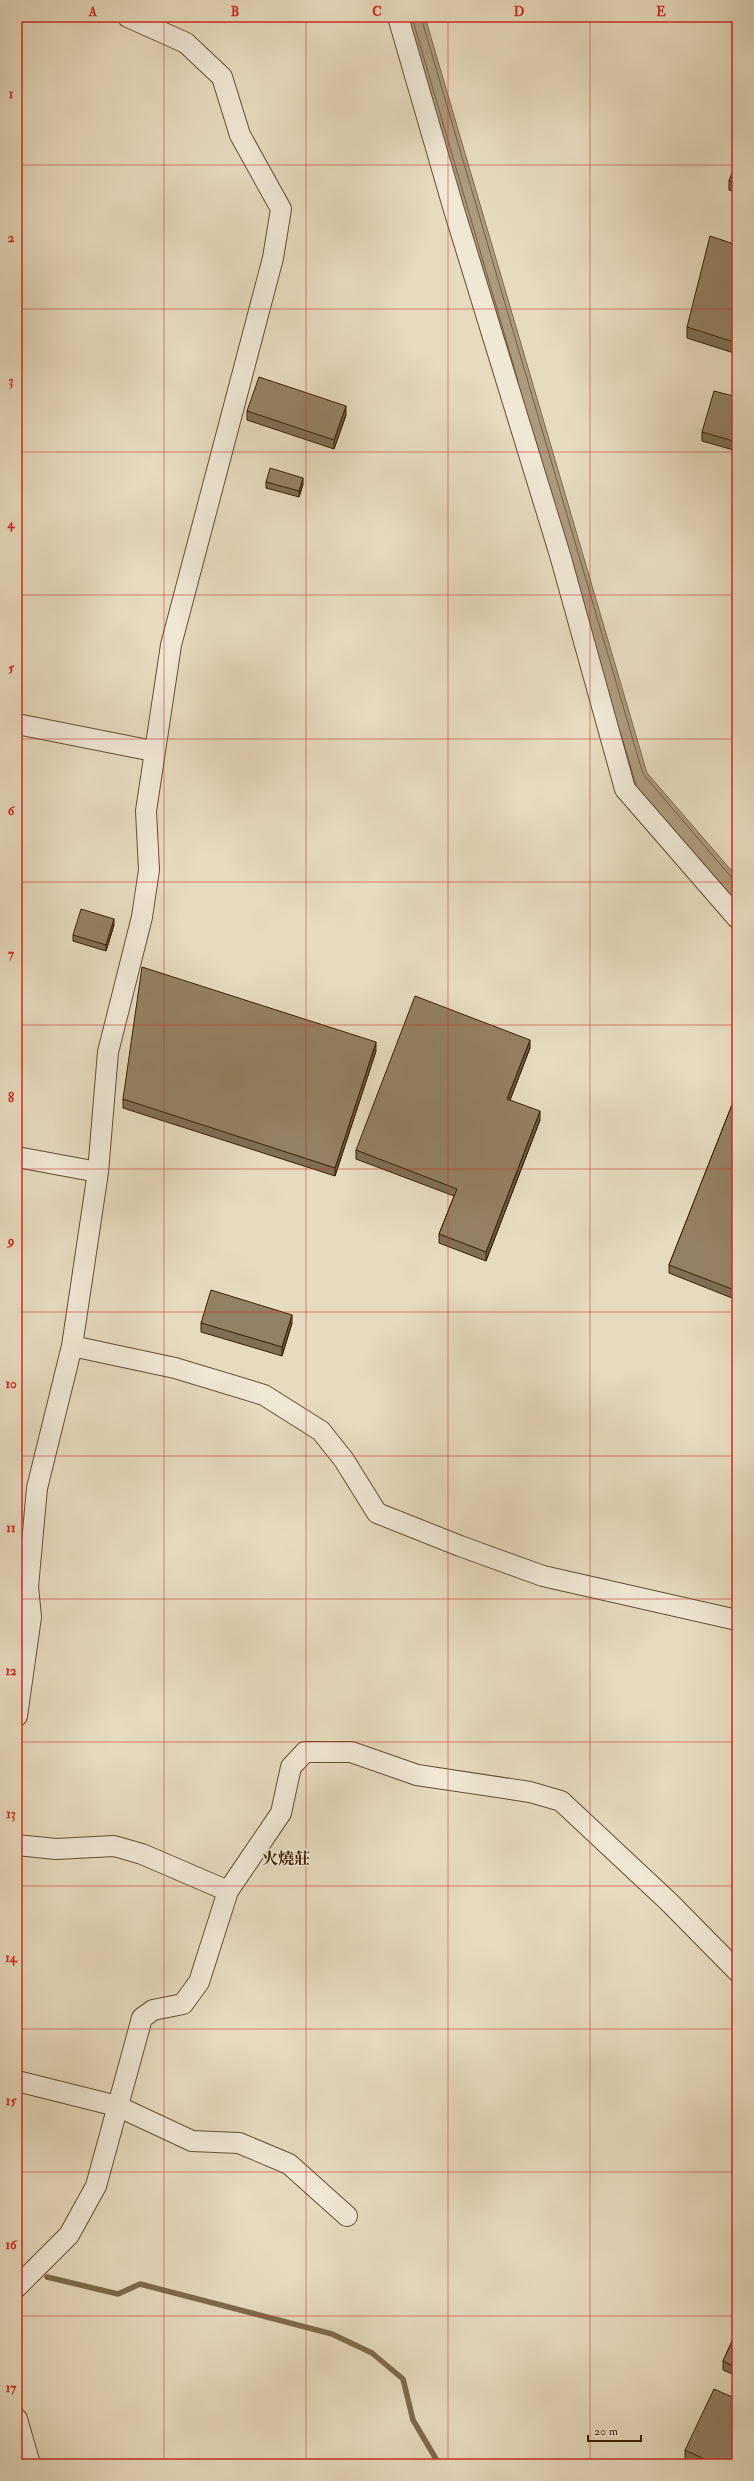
<svg xmlns="http://www.w3.org/2000/svg" width="754" height="2481" font-family="'IM FELL Double Pica','Noto Serif TC',serif">
  <rect width="100%" height="100%" fill="#e6dbbe"/>
  <filter id="stains"><feTurbulence type="fractalNoise" baseFrequency=".005" numOctaves="4"/><feColorMatrix values="0 0 0 0 .2 0 0 0 0 .09 0 0 0 0 .02 0 0 0 .5 -.17"/></filter>
  <radialGradient id="worn" r=".72"><stop offset=".6" stop-color="#630" stop-opacity="0"/><stop offset="1" stop-color="#630" stop-opacity=".3"/></radialGradient>
  <path fill="#ac9b7e" stroke="#7e6a4c" d="M408 17H425L647 773 737 877V908L633 788Z"/>
  <g fill="none" stroke-linecap="round" stroke-linejoin="round">
    <path stroke="#735e40" stroke-width="1" d="M412 17 518 381
      M421 17 643 774 732 878 737 879
      M621 734 636 785"/>
    <path stroke="#7e6a4c" stroke-width="5.5" d="M47 2277 118 2294 140 2284 332 2334 372 2353 403 2379 413 2420 439 2464"/>
    <g stroke="#654f30" stroke-width="22">
      <path id="minor" d="M398 17 454 210 560 555 625 789 737 918
        M17 724 153 751
        M17 1157 98 1172 108 1052 142 917 149 870 146 811 171 645 273 258 281 209 240 135 222 77 186 43 128 17
        M72 1346 98 1172
        M17 1716 31 1617 28 1587 37 1488 72 1346 175 1368 264 1395 321 1431 344 1460 377 1513 460 1546 543 1576 737 1620
        M17 1845 56 1849 114 1846 142 1854 228 1891
        M17 2081 117 2106 192 2141 239 2143 289 2164 347 2216
        M17 2287 69 2235 96 2186 142 2018 153 2010 183 2004 199 1982 228 1891 281 1813 291 1767 305 1752H351L417 1775 530 1792 561 1801 669 1902 737 1971
        M17 2419 30 2464"/>
    </g>
    <use href="#minor" stroke="#efe8d5" stroke-width="20"/>
  </g>
  <path fill="#7e6f55" stroke="#3a2001" d="M737 161V193L729 190V181Z
    M737 245V354L687 338V327Z
    M737 397V451L702 441V432Z
    M247 411 346 415 334 449 247 420Z
    M266 482 303 484 299 497 266 488Z
    M114 925 106 951 73 941V935Z
    M530 1048 510 1100 540 1120 486 1261 439 1243V1234L454 1196 356 1159V1150Z
    M376 1051 335 1176 123 1108V1099Z
    M737 1092V1300L669 1273V1265Z
    M201 1323H292L282 1356 201 1332Z
    M737 2330V2376L723 2370V2361Z
    M685 2450 737 2464H696L685 2459Z"/>
  <path fill="#675a45" stroke="#3a2001" d="M346 406V415L334 449V440Z
    M303 478V484L299 497V491Z
    M114 919V925L106 951V945Z
    M530 1040V1048L507 1108V1099Z
    M376 1042V1051L335 1176V1168Z
    M540 1111V1120L486 1261V1252Z
    M292 1315V1323L282 1356V1347Z"/>
  <path fill="#938163" stroke="#3a2001" d="M737 161V184L729 181Z
    M710 236 737 245V343L687 327Z
    M259 377 346 406 334 440 247 411Z
    M714 391 737 397V442L702 432Z
    M270 468 303 478 299 491 266 482Z
    M81 909 114 919 106 945 73 935Z
    M142 967 376 1042 335 1168 123 1099Z
    M415 996 530 1040 507 1099 540 1111 486 1252 439 1234 457 1189 356 1150Z
    M737 1092V1291L669 1265Z
    M211 1290 292 1315 282 1347 201 1323Z
    M737 2330V2368L723 2361Z
    M714 2389 737 2399V2464H715L685 2450Z"/>
  <path fill="none" stroke="#d62828" stroke-width="1" stroke-opacity="0.55" d="M164 17V2464M306 17V2464M448 17V2464M590 17V2464M17 165H737M17 309H737M17 452H737M17 595H737M17 739H737M17 882H737M17 1025H737M17 1169H737M17 1312H737M17 1456H737M17 1599H737M17 1742H737M17 1886H737M17 2029H737M17 2172H737M17 2316H737"/>
  <g text-anchor="middle" stroke-width="3.5" stroke-linejoin="round" paint-order="stroke">
    <g font-size="16" font-weight="bold" fill="#3a2001" stroke="#efe8d5">
      <text x="286" y="1864">火燒莊</text>
    </g>
  </g>
  <rect width="754" height="2481" fill="none" stroke="#e6dbbe" stroke-width="44"/>
  <path d="M588 2435v6h53v-6" fill="none" stroke="#3a2001" stroke-width="2"/>
  <text x="594" y="2435" font-size="12" fill="#3a2001" stroke="#efe8d5" stroke-width="3" paint-order="stroke">20 m</text>
  <rect x="22" y="22" width="710" height="2437" fill="none" stroke="#d62828" stroke-width="1.5"/>
  <g font-size="13" text-anchor="middle" font-weight="bold" fill="#d62828">
    <text x="93" y="16">A</text>
    <text x="235" y="16">B</text>
    <text x="377" y="16">C</text>
    <text x="519" y="16">D</text>
    <text x="661" y="16">E</text>
    <text x="11" y="98">1</text>
    <text x="11" y="242">2</text>
    <text x="11" y="385">3</text>
    <text x="11" y="528">4</text>
    <text x="11" y="672">5</text>
    <text x="11" y="815">6</text>
    <text x="11" y="958">7</text>
    <text x="11" y="1102">8</text>
    <text x="11" y="1245">9</text>
    <text x="11" y="1388">10</text>
    <text x="11" y="1532">11</text>
    <text x="11" y="1675">12</text>
    <text x="11" y="1818">13</text>
    <text x="11" y="1962">14</text>
    <text x="11" y="2105">15</text>
    <text x="11" y="2249">16</text>
    <text x="11" y="2392">17</text>
  </g>
  <rect width="100%" height="100%" filter="url(#stains)"/>
  <rect width="100%" height="100%" fill="url(#worn)"/>
</svg>
